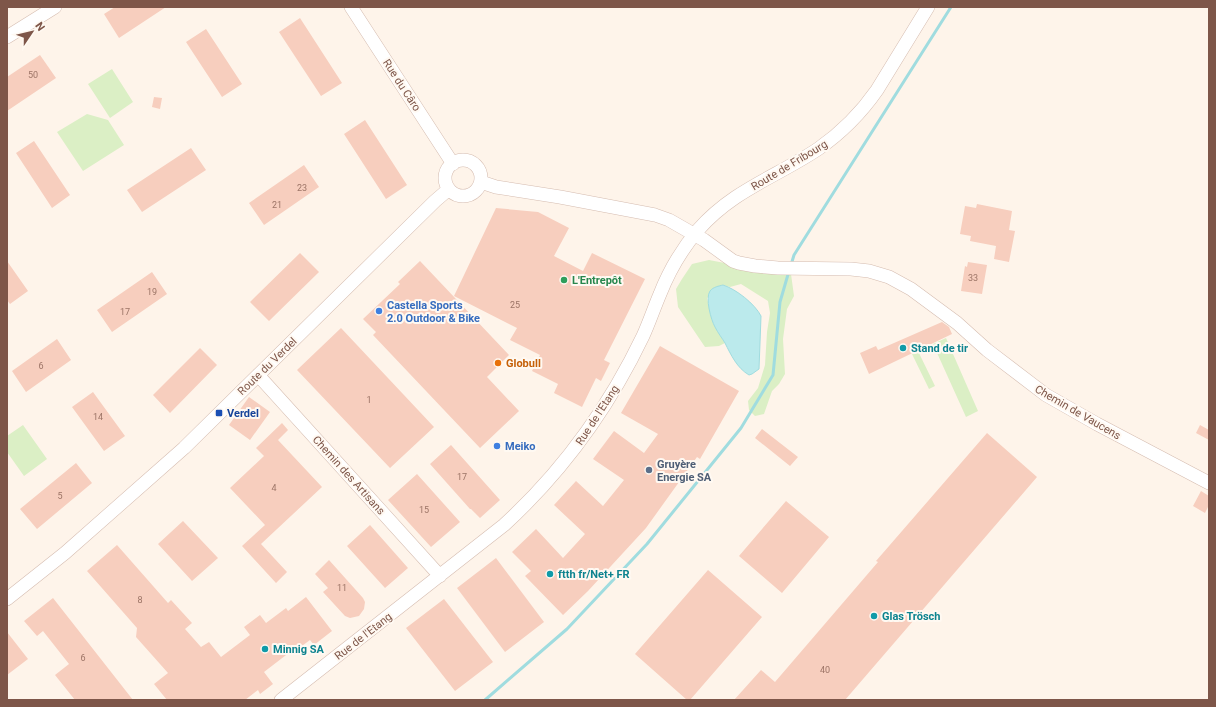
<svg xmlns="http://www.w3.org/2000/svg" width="1216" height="707" font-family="Roboto,sans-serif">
  <rect width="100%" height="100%" fill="#fef4ea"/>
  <path fill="#dbefc5" d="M112 69 133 102 110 118 88 84Z
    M87 114 108 120 124 145 83 171 57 132Z
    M709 260 766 271 791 274 794 296 787 309 783 339 785 374 779 384 772 391 764 414 755 416 749 410 748 401 758 388 765 365 767 332 770 313 768 301 741 284 730 287 723 285 707 298 714 325 725 343 719 346 705 347 678 307 676 289 682 279 692 264Z
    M946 338 978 411 966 417 933 344Z
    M918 351 935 386 929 389 912 354Z
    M23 425 47 459 24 476 7 452V436Z"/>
  <path fill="#bbeaec" stroke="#a0dcdf" d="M723 285C736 289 755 304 761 316L759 369 752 374 749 375C737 368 731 355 725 343 722 338 718 333 715 327 711 320 705 298 710 291 713 287 719 286 723 285Z"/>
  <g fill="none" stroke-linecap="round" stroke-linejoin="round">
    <path stroke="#a0dcdf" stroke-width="3" d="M791 265 794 255 951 7
      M485 700 567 629 647 544 741 428 773 375 780 302 789 271"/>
  </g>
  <path fill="#f7cebe" d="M115 7H166L119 38 104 14Z
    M300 18 342 83 321 96 279 32Z
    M206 29 242 84 222 97 186 42Z
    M40 55 56 78 7 111V77Z
    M154 97 162 98 160 109 152 107Z
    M365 120 407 185 386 199 344 134Z
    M34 141 70 195 52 208 16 153Z
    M191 148 206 170 142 212 127 190Z
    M304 165 319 187 264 225 249 203Z
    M977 204 1012 211 1009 230 1015 231 1009 262 994 259 996 246 970 241 971 236 960 234 965 206 976 208Z
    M496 208 538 212 569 228 554 256 583 271 592 253 645 279 604 360 610 363 601 381 596 378 582 407 554 393 558 384 532 371 540 355 510 340 517 328 454 296Z
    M300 253 319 272 269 321 250 302Z
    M7 261 28 291 10 304 7 300Z
    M420 261 509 355 487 377 519 411 480 448 373 335 376 332 363 319 400 284 398 282Z
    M968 262 987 265 982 294 961 291 965 266 967 267Z
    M152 272 167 294 112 332 97 310Z
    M942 322 949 327 952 334 869 374 860 353 876 346 878 350Z
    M341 328 434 427 390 468 297 370Z
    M57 339 71 360 26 392 12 371Z
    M660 346 739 391 700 459 697 457 646 528 588 591 563 615 525 576 531 571 512 552 536 529 563 558 585 534 554 505 576 481 603 506 624 480 593 459 614 431 644 453 658 434 621 413Z
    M200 348 217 365 170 413 153 395Z
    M93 392 125 436 104 451 72 407Z
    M249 397 270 412 250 440 229 425Z
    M282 423 288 430 278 440 322 487 261 544 287 572 276 583 242 546 265 525 230 488 264 456 256 448Z
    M1200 425 1209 430V440L1196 433Z
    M762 429 798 457 790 466 755 438Z
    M987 433 1037 477 845 700H734L761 670 775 682 878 562 876 561Z
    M451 445 500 500 480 518 471 509H470L430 464Z
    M76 463 92 483 37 529 20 509Z
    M417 474 460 522 431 547 388 500Z
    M1201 491 1209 496V505L1205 513 1193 506Z
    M786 501 829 537 782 593 739 556Z
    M183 521 218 558 192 581 158 544Z
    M370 525 408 568 385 588 347 546Z
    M117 545 168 603 171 600 192 623 185 629 201 647 209 642 221 657 250 635 244 627 260 615 266 623 286 608 288 611 306 597 332 631 314 645 310 640 291 654 290 652 264 672 273 684 260 694 258 690 245 700H167L154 684 168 673 136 637 137 628 87 571Z
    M496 558 544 622 505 652 457 588Z
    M329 560 363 598 365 602 364 609 359 616 350 618 345 616 323 592 328 588 315 574Z
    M708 570 762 617 690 700H687L635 654Z
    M53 598 133 700H75L55 675 69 664 43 631 37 636 24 621Z
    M444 599 493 662 455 691 406 628Z
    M7 632 28 659 7 675Z"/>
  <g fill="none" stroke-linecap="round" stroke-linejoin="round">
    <g stroke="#d5bcb0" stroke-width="14">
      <path id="minor" d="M351 7 453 164
        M7 37 55 7
        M445 178a18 18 0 1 1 36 0a18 18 0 1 1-36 0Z
        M481 182 496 187 560 197 655 215 669 220 704 240 733 261 739 263 755 266 778 268 851 269 869 271 889 277 911 289 957 323 987 350 1046 395 1097 424 1209 483
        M258 375 440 576
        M7 599 65 553 184 448 435 201 449 189
        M281 700 504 525C563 471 608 409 643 336 649 323 654 308 660 294 669 271 682 249 698 230 733 190 776 177 818 149 841 133 861 113 877 90L928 7"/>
    </g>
    <use href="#minor" stroke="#fff" stroke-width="13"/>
  </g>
  <circle fill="#2e9e5b" stroke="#fff9f2" stroke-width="1.5" cx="564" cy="280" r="4"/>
  <g fill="#3f7fe0" stroke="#fff9f2" stroke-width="1.5">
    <circle cx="379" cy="311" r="4"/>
    <circle cx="497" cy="446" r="4"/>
  </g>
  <g fill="#0f9aa8" stroke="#fff9f2" stroke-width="1.5">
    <circle cx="903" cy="348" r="4"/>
    <circle cx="550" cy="574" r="4"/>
    <circle cx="874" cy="616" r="4"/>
    <circle cx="265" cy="649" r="4"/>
  </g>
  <circle fill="#e8710a" stroke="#fff9f2" stroke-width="1.5" cx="498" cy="363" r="4"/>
  <rect fill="#1a4fb4" stroke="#fff9f2" stroke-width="1.5" x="215" y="409" width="8" height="8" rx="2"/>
  <circle fill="#5c6f8a" stroke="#fff9f2" stroke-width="1.5" cx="649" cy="470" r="4"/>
  <g text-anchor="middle" stroke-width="4" stroke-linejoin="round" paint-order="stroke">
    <g font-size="9" fill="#9c7466">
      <text x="33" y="78">50</text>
      <text x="302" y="191">23</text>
      <text x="277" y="208">21</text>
      <text x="973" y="281">33</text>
      <text x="152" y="295">19</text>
      <text x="515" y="308">25</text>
      <text x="125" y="315">17</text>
      <text x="41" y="369">6</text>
      <text x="369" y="403">1</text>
      <text x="98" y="420">14</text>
      <text x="462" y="480">17</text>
      <text x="274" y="491">4</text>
      <text x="60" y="499">5</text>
      <text x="424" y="513">15</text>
      <text x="342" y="591">11</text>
      <text x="140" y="603">8</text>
      <text x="83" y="661">6</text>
      <text x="825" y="673">40</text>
    </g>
    <g font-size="11" fill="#7e5649" stroke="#fff9f2">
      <text transform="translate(402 85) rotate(57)" y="4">Rue du Câro</text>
      <text transform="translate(789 165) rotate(-31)" y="4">Route de Fribourg</text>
      <text transform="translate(267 366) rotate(-44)" y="4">Route du Verdel</text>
      <text transform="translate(1078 412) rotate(30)" y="4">Chemin de Vaucens</text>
      <text transform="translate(597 415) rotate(-57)" y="4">Rue de l'Etang</text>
      <text transform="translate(349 475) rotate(48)" y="4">Chemin des Artisans</text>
      <text transform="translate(363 636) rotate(-38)" y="4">Rue de l'Etang</text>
    </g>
    <g font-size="11" font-weight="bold" fill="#27864d" stroke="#fff9f2" text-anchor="start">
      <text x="572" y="284">L'Entrepôt</text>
    </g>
    <g font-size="11" font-weight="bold" fill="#366cbe" stroke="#fff9f2" text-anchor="start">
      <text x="387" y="309">Castella Sports<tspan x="387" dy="13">2.0 Outdoor &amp; Bike</tspan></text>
      <text x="505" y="450">Meiko</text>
    </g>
    <g font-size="11" font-weight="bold" fill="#0d838f" stroke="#fff9f2" text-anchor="start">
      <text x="911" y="352">Stand de tir</text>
      <text x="558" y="578">ftth fr/Net+ FR</text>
      <text x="882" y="620">Glas Trösch</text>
      <text x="273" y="653">Minnig SA</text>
    </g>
    <g font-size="11" font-weight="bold" fill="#c56008" stroke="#fff9f2" text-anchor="start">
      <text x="506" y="367">Globull</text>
    </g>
    <g font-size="11" font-weight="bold" fill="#164399" stroke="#fff9f2" text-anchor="start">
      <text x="227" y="417">Verdel</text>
    </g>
    <g font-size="11" font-weight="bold" fill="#4e5e75" stroke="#fff9f2" text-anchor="start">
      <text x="657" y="468">Gruyère<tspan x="657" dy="13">Energie SA</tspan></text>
    </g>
  </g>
  <rect width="1216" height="707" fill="none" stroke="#7e5649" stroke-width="16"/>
  <g transform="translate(32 32) rotate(55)" stroke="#fff9f2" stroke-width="3" paint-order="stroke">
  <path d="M0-3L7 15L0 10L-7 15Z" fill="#7e5649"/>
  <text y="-6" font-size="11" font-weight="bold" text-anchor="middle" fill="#7e5649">N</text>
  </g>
</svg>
